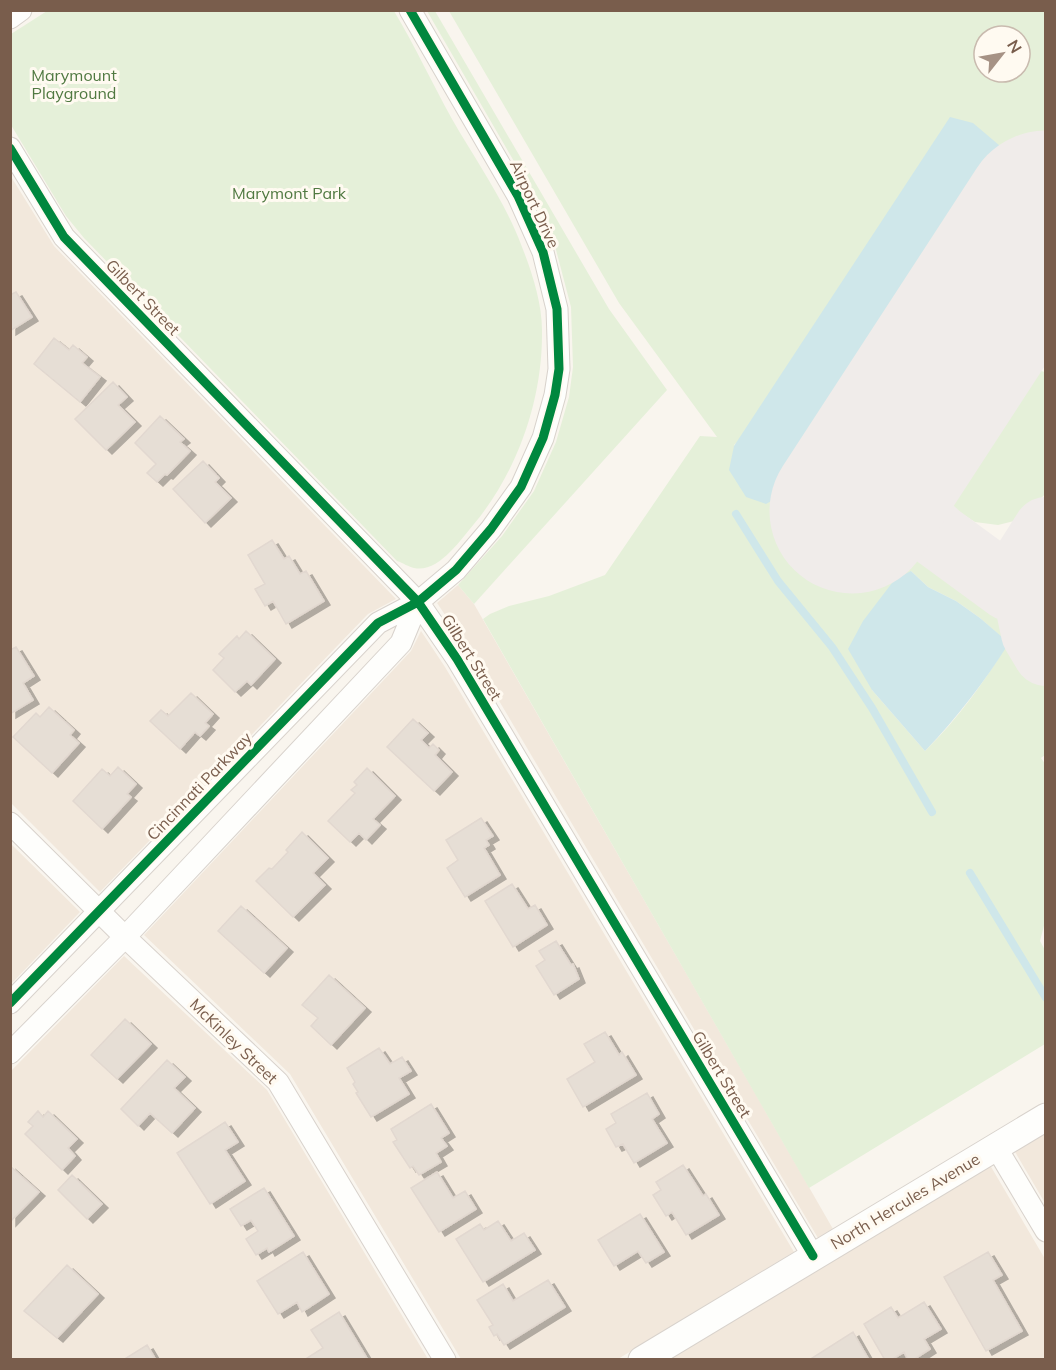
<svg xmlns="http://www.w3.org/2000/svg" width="1056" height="1370" font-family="Mulish,sans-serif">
  <defs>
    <filter id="shadow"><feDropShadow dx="6" dy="4" stdDeviation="0" flood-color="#0004"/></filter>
  </defs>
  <rect width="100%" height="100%" fill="#f9f5ee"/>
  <path fill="#f2e8dc" d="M10 175 54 246 396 599 368 614 100 892 11 803Z
    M458 585 474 604 833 1229 818 1238 470 652 437 603Z
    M421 631 445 667 794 1252 618 1359H461L290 1074 144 935 411 651Z
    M10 843 80 912 11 984H10Z
    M124 956 267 1090 428 1359 11 1360V1071Z
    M1045 1132V1203L1014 1150Z
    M990 1165 1045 1259V1359L667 1360Z"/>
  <path fill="#e5f0d9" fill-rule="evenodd" d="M47 11H394C415 46 432 83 452 119 476 161 505 201 522 247 532 272 542 303 542 330 543 399 518 471 474 524 460 540 439 573 414 568 409 567 403 563 397 561L84 238 66 216 11 125V34Z
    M427 11H435L609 309 667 390 474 604 458 585 502 536 534 491 556 442 569 397 573 367 571 307 555 246 530 189Z
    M449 11H1045V135L813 488 1013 622 1023 634 1045 671V755L1041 758 1046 765V918L1040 941 1045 950V1044L809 1188 483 619 490 614 509 606 549 596 605 575 700 436 717 437 619 303ZM984 36H1020V72H984ZM934 268 781 496 734 445ZM911 571 928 587 956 601 980 618 1008 643C985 681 957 720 925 751L872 690Z
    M1008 368H1029L1045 372V494L1022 519 998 525 975 522 953 508 939 484 938 454 991 374Z"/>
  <path fill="#cfe7ea" d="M950 117 973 123 1006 151 999 167 780 496 766 504 746 497 729 470 734 446Z
    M911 571 928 587 956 601 980 618 1009 643C985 681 956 719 925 751L872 690 848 649 863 621 895 579Z"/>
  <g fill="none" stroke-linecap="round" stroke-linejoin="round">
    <path stroke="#cfe7ea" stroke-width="8" d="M736 514 778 581 832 647 872 708 932 812
      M970 873 1046 998"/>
    <path stroke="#f0ecea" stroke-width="66" d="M1033 232 1025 285 1034 311 1046 329
      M909 422 901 468 905 493 918 518 938 536 1009 588 1046 530
      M1046 589 1027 600 1034 633 1046 653"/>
    <path stroke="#f0ecea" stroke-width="165" d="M852 511 1046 213"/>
  </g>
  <path fill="#e6ded5" stroke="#e2d8d0" stroke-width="1.5" filter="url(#shadow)" d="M10 291 12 294 16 292 32 317 10 331Z
    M54 338 69 350 73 345 87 357 82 363 100 377 80 402 34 364Z
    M113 382 127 397 118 405 135 422 106 450 75 419Z
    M160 416 184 439 180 442 190 451 167 475 165 474 157 482 147 473 156 464 135 443Z
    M203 461 219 478 215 482 231 498 205 523 173 489Z
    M272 540 284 559 289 556 300 574 306 571 324 601 286 624 273 601 265 606 255 589 265 584 248 555Z
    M246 631 275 659 251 685 247 681 235 692 213 670 224 658 219 654 237 636 239 639Z
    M16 647 34 676 23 683 33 700 10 714V650Z
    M191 693 213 714 205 723 209 726 200 736 195 732 180 749 150 721 161 710 168 716Z
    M49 707 74 730 70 735 79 743 52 773 13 737 36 713 40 717Z
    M413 719 428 733 421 740 429 748 433 744 439 750 435 755 452 772 434 791 387 747Z
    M118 767 136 784 127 794 131 797 102 829 73 801 102 769 110 776Z
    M367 768 395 796 373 819 380 825 366 840 359 833 350 842 328 821 355 793 351 790 357 785 354 782Z
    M481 818 493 836 486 840 489 845 484 848 500 875 465 897 447 868 458 860 446 840Z
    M302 832 328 858 313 873 325 885 293 917 256 881 269 868 272 869 288 852 286 850Z
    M512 884 528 909 535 905 547 925 513 947 485 901Z
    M241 906 287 948 264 973 218 931Z
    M556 941 571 965 573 964 579 979 554 995 536 966 545 960 539 951Z
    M329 975 365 1008 331 1045 311 1026 318 1018 302 1005Z
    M125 1019 151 1044 117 1079 91 1055Z
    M605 1032 619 1055 622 1052 636 1075 583 1107 567 1079 595 1062 584 1044Z
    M379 1048 390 1064 402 1057 411 1071 399 1078 409 1094 371 1117 356 1093 358 1092 353 1084 355 1082 347 1068Z
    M167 1060 185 1077 174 1088 195 1108 172 1133 150 1113 138 1126 121 1109Z
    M647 1093 659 1114 652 1119 667 1143 634 1163 623 1144 616 1147 606 1129 616 1123 611 1114Z
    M431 1104 449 1133 441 1138 447 1146 436 1153 441 1162 419 1175 413 1166 410 1168 393 1142 397 1140 391 1129Z
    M38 1111 43 1117 48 1111 77 1139 68 1148 75 1156 62 1170 25 1134 33 1126 28 1122Z
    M225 1122 238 1142 225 1150 245 1181 210 1204 177 1153Z
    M683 1165 703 1196 706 1194 719 1215 686 1235 672 1212 666 1216 653 1195 661 1190 656 1182Z
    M10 1166 39 1192 10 1222Z
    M437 1172 453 1198 465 1191 476 1209 439 1232 411 1188Z
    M72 1175 102 1204 87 1219 58 1190Z
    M264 1188 294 1236 269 1252 267 1248 256 1255 246 1239 258 1231 251 1220 241 1226 230 1209Z
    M640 1214 664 1252 646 1263 638 1251 614 1266 598 1240Z
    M498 1221 511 1241 524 1233 535 1250 483 1282 456 1239 480 1224 484 1230Z
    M303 1252 329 1294 302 1312 297 1302 278 1314 257 1281Z
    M988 1252 1002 1275 993 1280 1022 1331 986 1351 944 1277Z
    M67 1265 98 1294 57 1338 24 1311Z
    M548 1280 565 1307 504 1345 497 1334 494 1336 489 1327 493 1325 477 1300 503 1284 513 1301Z
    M924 1302 941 1329 924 1339 930 1349 913 1360H908L904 1352 891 1360H885L864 1324 891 1307 898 1318Z
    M339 1312 368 1360H304L323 1348 311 1330Z
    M853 1332 869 1360H809Z
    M147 1345 156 1360H123Z"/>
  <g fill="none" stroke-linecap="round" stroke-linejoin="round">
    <g stroke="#d8d2cc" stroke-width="23">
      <path id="minor" d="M10 18 21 10
        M10 148 64 237 418 602 457 659 813 1256
        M10 823 125 937 278 1082 445 1360
        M10 1003 378 623 418 602 456 570 491 529 521 487 543 438 555 395 559 369 557 309 543 252 518 196 410 10
        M10 1053 125 937 401 643 418 602
        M996 1147 1046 1231"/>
    </g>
    <g stroke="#d8d2cc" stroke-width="29">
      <path id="tertiary" d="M642 1360 1046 1117"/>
    </g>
    <use href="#minor" stroke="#fefefc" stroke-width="21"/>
    <use href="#tertiary" stroke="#fefefc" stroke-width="27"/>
    <g stroke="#fffaf1" stroke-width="13">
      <path id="cycleway" d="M10 148 64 237 418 602 457 659 813 1256
        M10 1003 378 623 418 602 456 570 491 529 521 487 543 438 555 395 559 369 557 309 543 252 518 196 410 10"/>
    </g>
    <use href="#cycleway" stroke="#00873e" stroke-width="9"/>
  </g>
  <g text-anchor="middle" stroke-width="6" stroke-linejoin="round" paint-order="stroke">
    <g font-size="16" fill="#507941" stroke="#fffaf1">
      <text x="74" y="81">Marymount<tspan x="74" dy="18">Playground</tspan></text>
      <text x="289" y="199">Marymont Park</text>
    </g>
    <g font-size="16" fill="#795d4c" stroke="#fffaf1">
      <text transform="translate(535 204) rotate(65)" y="6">Airport Drive</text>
      <text transform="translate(143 297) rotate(46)" y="6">Gilbert Street</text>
      <text transform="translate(472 657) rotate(58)" y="6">Gilbert Street</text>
      <text transform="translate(199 786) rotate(-46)" y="6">Cincinnati Parkway</text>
      <text transform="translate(234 1041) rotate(44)" y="6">McKinley Street</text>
      <text transform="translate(722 1074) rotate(59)" y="6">Gilbert Street</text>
      <text transform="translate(905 1201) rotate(-31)" y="6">North Hercules Avenue</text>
    </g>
  </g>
  <rect width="1056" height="1370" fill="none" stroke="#795d4c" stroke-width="24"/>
  <g transform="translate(1002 54) rotate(59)"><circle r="28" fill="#fffaf1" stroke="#c9bbaf" stroke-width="1.5"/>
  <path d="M0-4.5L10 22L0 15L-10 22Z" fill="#a69285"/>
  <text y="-9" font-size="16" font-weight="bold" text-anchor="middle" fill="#795d4c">N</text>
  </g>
</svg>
